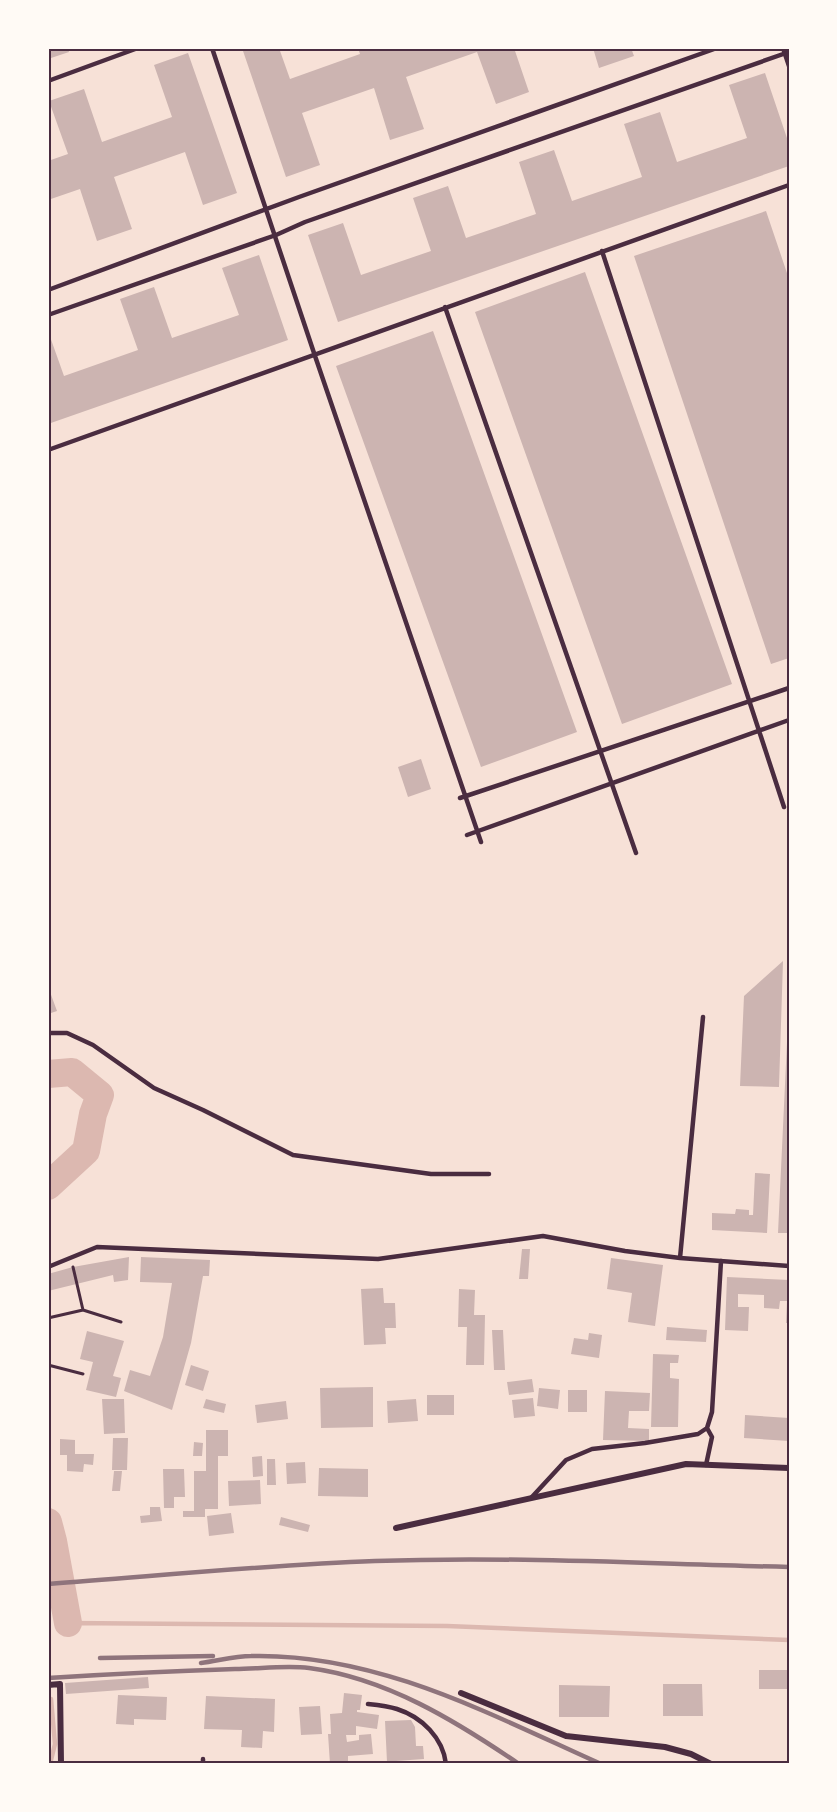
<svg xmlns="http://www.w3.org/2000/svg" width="837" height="1812" font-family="'Roboto Condensed',sans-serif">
  <rect width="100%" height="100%" fill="#f7e1d7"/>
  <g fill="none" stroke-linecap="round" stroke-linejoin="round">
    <path stroke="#dcb8b0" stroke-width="4.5" d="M67 1633 68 1623 447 1626 789 1640
      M50 1764 55 1744 51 1699"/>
    <path stroke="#dcb8b0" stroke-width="28" d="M48 1074 72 1072 100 1095 93 1114 86 1151 48 1186
      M48 1522 53 1541 68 1623"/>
  </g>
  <path fill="#ccb4b1" d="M48 48H68L69 52 48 59Z
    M242 48H279L290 79 360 54 358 48H514L529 92 496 104 477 52 406 77 424 129 390 140 374 88 302 113 320 165 286 177Z
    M593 48H631L634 56 599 68Z
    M188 53 237 193 203 205 185 152 114 177 132 229 97 241 80 189 48 200V161L68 154 49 101 84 89 102 142 172 117 154 65Z
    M765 73 789 144V166L338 322 308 235 343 223 361 275 431 251 413 198 448 186 466 238 536 214 519 162 554 150 572 201 642 177 624 124 660 112 677 162 747 138 729 85Z
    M766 211 789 279V658L771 664 634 256Z
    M259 255 288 340 48 424V331L64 376 138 350 120 299 154 287 172 338 239 315 222 268Z
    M585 272 732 684 622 724 475 312Z
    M433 331 577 732 481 767 336 366Z
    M421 759 431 789 408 797 398 767Z
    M783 961 779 1087 740 1086 744 996Z
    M48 992H50L57 1011 48 1014Z
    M787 1042H789V1233H778Z
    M755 1173 770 1174 767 1233 712 1230V1213L735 1214 736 1209 749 1210V1215H753Z
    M522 1249H530L528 1279H519Z
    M129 1257 128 1280 114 1282 113 1275 48 1291V1274L73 1267Z
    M141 1257 210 1260 209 1276H203L191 1343 172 1410 124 1391 130 1370 150 1376 163 1337 172 1283 140 1282Z
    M611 1258 663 1265 655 1326 628 1322 632 1293 607 1289Z
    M727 1277 789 1280V1323H786L787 1301H780L779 1309 764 1308V1295L738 1294V1307H749L748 1331 725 1330Z
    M383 1288 384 1303H395L396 1328H385L386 1344 364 1345 361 1289Z
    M459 1289 475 1290 474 1315H485L484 1365H466L467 1327H458Z
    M667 1327 707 1330 706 1342 666 1340Z
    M492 1330H503L505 1370H494Z
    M87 1331 124 1341 113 1376 121 1378 116 1397 86 1390 93 1362 80 1359Z
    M589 1333 602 1335 599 1358 571 1354 574 1338 588 1340Z
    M653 1354 679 1355 678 1363H670V1378L679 1379 678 1427H651Z
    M191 1365 209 1371 203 1391 185 1385Z
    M532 1379 534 1392 509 1395 507 1382Z
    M373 1387V1427L321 1428 320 1388Z
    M539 1388 560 1390 558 1409 537 1406Z
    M568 1390H587V1412H568Z
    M605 1391 650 1393 649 1411H629L628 1428 649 1429V1441L603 1440Z
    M427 1395H454V1415H427Z
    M533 1398 535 1416 514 1418 512 1400Z
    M102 1399H124L125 1433 104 1434Z
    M206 1399 226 1404 224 1413 203 1408Z
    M416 1399 418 1421 388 1423 387 1401Z
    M286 1401 288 1419 257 1423 255 1405Z
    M745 1415 789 1418V1441L744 1438Z
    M206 1430H228V1456H218V1509H205V1517H183V1511H194V1471H206Z
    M113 1438H128L127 1470H112Z
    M60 1439 75 1440V1454H94L93 1465 84 1464 83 1472 67 1471V1455H60Z
    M194 1442 203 1443 202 1456H193Z
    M262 1456 263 1476 253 1477 252 1457Z
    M267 1459H275L276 1485H267Z
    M305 1462 306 1483 287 1484 286 1463Z
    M319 1468 368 1469V1497L318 1496Z
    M163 1469H184L185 1497H174V1508H164Z
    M114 1471H122L120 1491H112Z
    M260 1480 261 1504 229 1506 228 1481Z
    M150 1507H160L162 1521 141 1523 140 1516 150 1515Z
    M231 1513 234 1533 209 1536 207 1516Z
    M281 1517 310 1525 308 1532 279 1525Z
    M759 1670H789V1689H759Z
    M148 1677 149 1688 66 1694 65 1683Z
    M663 1684H702L703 1716H663Z
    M559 1685 610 1686 609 1717H559Z
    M344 1693 362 1695 360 1710H357V1712L379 1715 377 1729 356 1726V1735H346L347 1742 359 1740V1735L371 1734 373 1754 348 1756V1763L330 1764 328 1734H331L330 1714 342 1713Z
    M118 1695 167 1697 166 1720 134 1719V1725L116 1724Z
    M206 1696 275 1699 274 1732 263 1731 262 1748 241 1747 242 1730 204 1729Z
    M320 1706 322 1734 301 1735 299 1707Z
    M411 1720 415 1727 416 1746H423L424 1759 396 1761V1764H381V1762H387L385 1721Z"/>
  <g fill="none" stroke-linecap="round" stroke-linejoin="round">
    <path stroke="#4a2c40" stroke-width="3" d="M73 1267 83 1310
      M48 1318 83 1310 121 1322
      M48 1365 83 1374"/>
    <path stroke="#4a2c40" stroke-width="4.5" d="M212 48 314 353 481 842
      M783 48 789 66
      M48 81 138 48
      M602 251 784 807
      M48 290 299 197 717 48
      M445 307 636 853
      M48 315 276 235 305 222 789 52
      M48 450 789 185
      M460 798 789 688
      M467 835 789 720
      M48 1033H67L93 1045 154 1088 203 1110 293 1155 431 1174H489
      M680 1258 703 1017
      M48 1267 97 1247 378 1259 543 1236 625 1251 680 1258 789 1266
      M706 1465 712 1437 707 1428
      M531 1498 566 1460 592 1449 645 1443 698 1434 707 1428 712 1412 721 1261
      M368 1704C378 1705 388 1706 397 1709 422 1717 443 1738 446 1764
      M203 1764V1759"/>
    <path stroke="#4a2c40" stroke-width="6" d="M396 1528 686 1464 789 1468
      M48 1685 60 1684 61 1764
      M461 1693 566 1736 665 1747 691 1754 711 1764"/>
    <path stroke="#8f747c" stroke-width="4.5" d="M48 1584C157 1576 266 1565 375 1561 513 1556 651 1564 789 1567
      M100 1658 213 1656
      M201 1663C217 1661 235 1656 251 1656 377 1653 489 1714 601 1764
      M48 1678C111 1674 173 1671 235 1669 259 1669 285 1665 309 1668 386 1678 456 1721 519 1764"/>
  </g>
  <rect width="837" height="1812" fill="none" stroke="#fffaf5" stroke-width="99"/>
  <rect x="50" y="50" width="738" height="1712" fill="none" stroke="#4a2c40" stroke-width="2"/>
</svg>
